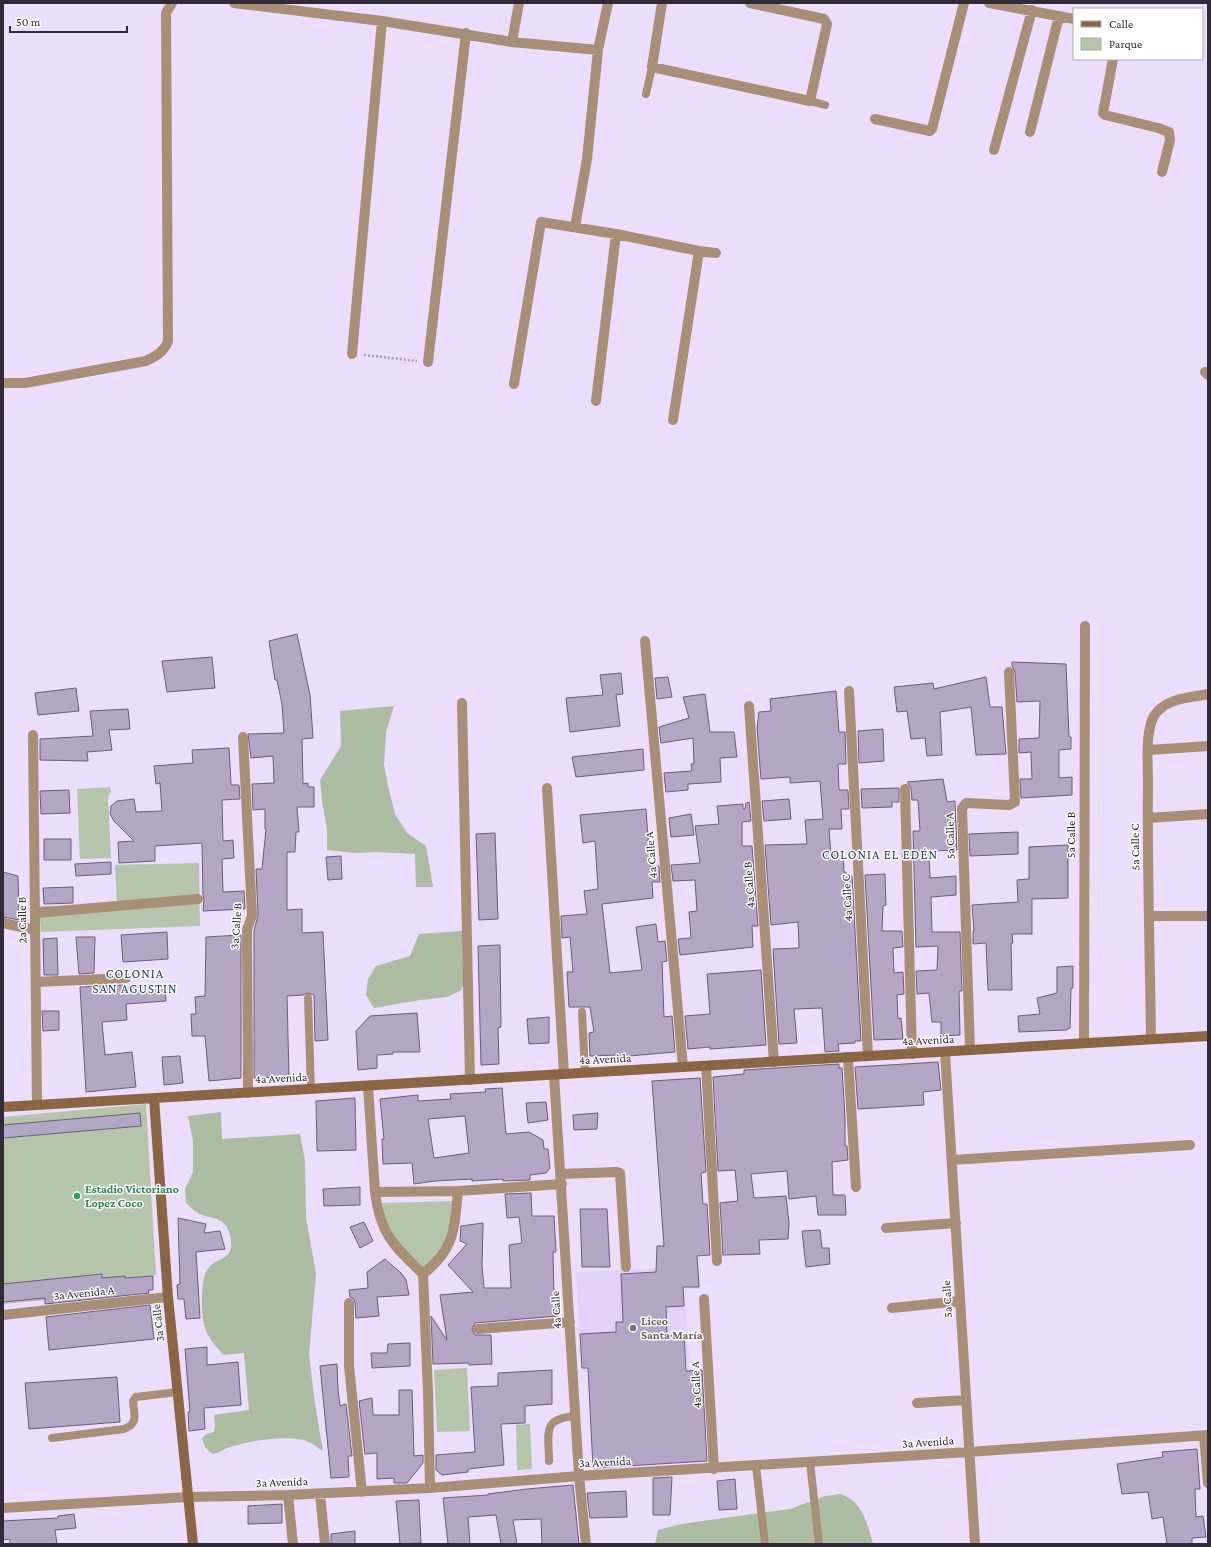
<svg xmlns="http://www.w3.org/2000/svg" width="1211" height="1547" font-family="'Crimson Pro',serif">
  <rect width="100%" height="100%" fill="#ebdefe"/>
  <path fill="#e3d3fa" d="M699 1267 701 1289H685L689 1367 582 1371 576 1272Z"/>
  <path fill="#b6c6ab" d="M110 787 111 792 108 798 111 858 80 859 77 789Z
    M199 863 200 926 41 932 39 906 117 905 115 865Z
    M146 1104 156 1275 132 1278 133 1292 3 1304V1117Z
    M455 1201V1231L423 1277 395 1240 385 1220 382 1203Z
    M467 1368 470 1431 437 1432 434 1370Z
    M530 1424 532 1469 517 1470 516 1425Z"/>
  <path fill="#acbda1" d="M394 706 386 732 384 765 388 786 395 814 407 833 426 846 433 887H416L415 854 376 852 355 853 327 850V829L322 801 320 780 341 746 340 711Z
    M462 931 463 986 460 991 447 997 420 1000 374 1008 366 995 368 979 376 966 410 956 419 934Z
    M221 1112 222 1139 300 1134 305 1160 306 1218 316 1273 309 1355 315 1404 323 1451C317 1447 310 1442 304 1440 284 1435 249 1441 230 1447 224 1449 219 1453 213 1454 206 1450 204 1446 202 1438L207 1434 214 1432 215 1425 214 1415 249 1410 244 1353 223 1355C216 1346 206 1336 204 1324 201 1313 201 1282 206 1272 214 1256 233 1262 231 1242 231 1236 229 1232 227 1227 219 1215 205 1219 195 1211 192 1209 189 1205 186 1203L185 1189 193 1172V1141L188 1116Z
    M841 1494C863 1502 867 1523 873 1544H655L658 1530 681 1524 790 1509 825 1496Z"/>
  <path fill="#b4a7c5" stroke="#6a5e7a" fill-rule="evenodd" d="M297 634 310 695 313 738 302 739 303 784 308 783V787H314V807H297L299 832H296L295 852H287V910L302 909V933L323 932 328 1040 315 1041 314 995 307 993 303 995 287 996 289 1077 254 1078V931L258 915 256 869H262L266 829H265V809L253 810 252 784 274 783 273 756 251 758 248 734 284 733 282 704 277 680H275L269 641Z
    M212 657 215 688 167 692 162 661Z
    M1012 662 1066 664 1069 737H1071V749L1059 750V778L1072 777V795L1021 798 1020 779H1032L1031 752 1019 753V739L1039 738 1040 701 1017 702 1015 672 1012 666Z
    M621 673 623 694 616 695 620 726 570 732 566 698 603 695 600 675Z
    M668 677 672 697 657 699 655 678Z
    M986 677 990 707H1002L1006 754 976 755 971 707 940 712 942 755 927 756 925 738 911 739 907 711 897 712 894 687 933 683 934 689Z
    M76 688 79 711 38 715 35 693Z
    M836 691 839 732H845L846 764H838L839 790H848L849 809H841L842 829H829L831 855H843L844 872H846V876H852L861 1041H855V1043L838 1044 839 1051 825 1052 822 1008 794 1009 797 1043 779 1044 773 949 799 948 798 922 771 925 765 845 807 844 805 820 823 819 820 781 790 783V777L761 779 757 728 759 712 771 711 770 699Z
    M705 694 710 732H734L737 757 720 758 721 782 688 784V790L666 792 664 773 692 771 691 764H694L693 738 661 743 659 727 689 718 683 697Z
    M128 709 130 729 109 730 112 750 87 752 88 761 40 760V739L93 736 90 711Z
    M883 729 884 761 859 763 858 731Z
    M229 748 231 785H239L240 799 222 800 223 841 233 840 234 858 222 859 223 892 244 891 245 909 203 911 204 899 203 895 202 843 155 846V861L119 863 118 842 134 841 114 821 110 814 111 806 117 801 134 799 136 812 162 811 160 783 156 784 154 766 193 763 192 750Z
    M643 749 644 770 576 777 572 757Z
    M943 779 947 802 955 801 957 850 929 851 930 878 956 876V895L931 897 932 932H960L962 991H959L960 1035 941 1036V1022H932L929 993 917 994 916 971 937 970 938 946 916 947 913 831H920L918 800H912L911 788 907 782Z
    M899 788V802H892V807L862 808 861 789Z
    M69 790 70 813 41 814 40 791Z
    M789 799 791 819 764 821 762 801Z
    M749 802 751 821 742 822V846H752L758 926H752L753 947 680 955 678 939 691 938 689 912 697 911 695 880 673 881 671 865 700 863 695 826 719 824 717 806 743 804V809H745L746 803Z
    M646 809 650 866H659L660 882H652L653 898 602 904 610 973 642 970 636 927 656 924 658 942 665 941 667 961 662 962 664 1017 672 1016 675 1052 618 1057V1055L590 1056 589 1033 594 1032 590 1007H569L567 972H573L570 937 562 938 561 916 587 914 584 891 598 889 595 841 583 843 580 815Z
    M691 814 694 835 671 837 669 818Z
    M1018 832V854L970 856 969 834Z
    M495 833 498 919 479 920 476 834Z
    M44 839H71V860H44Z
    M1068 845V898L1032 899V934H1012L1013 943H1011L1012 990H988L986 943 973 944V931H974L972 905 1018 902 1017 880 1029 879V847Z
    M341 856 342 879 328 880 326 857Z
    M111 862V874L76 876 75 864Z
    M3 872 18 876 19 920 3 917Z
    M885 874 886 905 883 906 882 931H902L903 947 893 948 894 973 903 972 904 994 897 995 898 1019 901 1018 903 1039 874 1040 865 875Z
    M73 887V903L44 904 43 888Z
    M167 932 168 959 123 962 121 935Z
    M241 935V1078L209 1081 205 1036H192L191 1014H196L195 997 205 996 206 937Z
    M76 937H95L94 973 79 974Z
    M57 938 58 975H44L43 939Z
    M500 945 501 1027 498 1028 499 1064 481 1065 478 946Z
    M1073 966V988H1071L1070 1028 1066 1030 1019 1032 1018 1016 1040 1014 1037 998 1057 993V967Z
    M761 970 766 1045 710 1049V1047L688 1049 685 1016 710 1014 707 974Z
    M125 985V988L165 986 166 1001 126 1004 127 1020 102 1022 105 1055 132 1052 136 1087 86 1092 80 987Z
    M42 1011H59V1030L43 1031Z
    M417 1013 420 1052H393V1054L377 1055V1068L358 1070 356 1031 370 1016Z
    M549 1017V1043L529 1044 527 1019Z
    M180 1056 183 1083 164 1085 162 1057Z
    M938 1062 941 1090 923 1092 924 1105 858 1109 855 1067Z
    M839 1064V1068H842L845 1117V1146H847L848 1160 832 1162 833 1195H845L846 1215H818L816 1196 789 1199 787 1171 751 1174 754 1198 786 1196 789 1223 788 1239 759 1240 760 1254 723 1255 720 1203 738 1201 735 1170 718 1171 713 1077 744 1074V1070Z
    M700 1078 706 1172 701 1173 703 1204H707L710 1255 697 1256 699 1287H683L684 1306 666 1307 667 1336 684 1335 686 1371 702 1370 707 1461 593 1468 588 1368H582L580 1334 616 1332V1322H623L621 1274 656 1272 657 1246H664L652 1081Z
    M502 1088 506 1134 529 1132 543 1140 544 1149H548L550 1168 546 1173 530 1175V1180L503 1181V1179L472 1181V1179L435 1181 414 1184 412 1163 383 1164 382 1139H384L380 1099 418 1095V1101L451 1099 450 1094 486 1092 485 1089ZM465 1116 469 1153 434 1158 428 1119Z
    M355 1098 356 1150 317 1151 316 1101Z
    M546 1102 548 1120 528 1123 526 1103Z
    M140 1113 141 1126 3 1138V1125Z
    M598 1113 597 1129 574 1130 573 1115Z
    M360 1187V1205L324 1206 323 1189Z
    M531 1193 532 1216H554L556 1252H553L554 1296H555L557 1316 475 1323 472 1329 475 1335H491L492 1364 469 1365V1363L433 1364 431 1316 447 1340 440 1295 473 1292 448 1265 467 1244 460 1241 461 1226 483 1223 482 1266 484 1288H511L509 1245 522 1243 519 1217 507 1218 505 1194Z
    M580 1209H607L610 1267H582Z
    M178 1218 206 1224 204 1233 220 1231 225 1249 196 1252 200 1318 186 1319 184 1299H178L177 1285 180 1284Z
    M364 1222 373 1241 360 1248 350 1227Z
    M820 1230 822 1248H829L830 1264 806 1267 802 1231Z
    M385 1259 402 1274 406 1280 409 1295 377 1297 379 1316 356 1318 355 1303 354 1299 350 1297 349 1290 368 1288 367 1272Z
    M102 1274V1278L125 1276V1278L153 1276V1290H148L149 1293 45 1304V1298L3 1302V1284Z
    M150 1305 154 1339 49 1350 46 1317Z
    M410 1343V1366L372 1368 371 1353H387L388 1344Z
    M207 1347V1365L238 1362 241 1405 204 1408 205 1429 189 1431 188 1412H190L185 1349Z
    M337 1364 338 1390 340 1406 346 1404 352 1456H348L349 1477 331 1478 320 1366Z
    M552 1370V1404L525 1406V1423L501 1424 504 1465 468 1469V1472L442 1475 436 1470V1455L475 1452 471 1387 498 1386V1373Z
    M117 1377 120 1422 29 1429 25 1383Z
    M399 1390H412L414 1456 423 1455V1463L407 1483H394V1478L377 1479V1453L365 1454 359 1401 372 1398 373 1415H399Z
    M1197 1449 1200 1489H1195L1196 1517 1203 1516 1206 1537 1192 1538V1544H1167L1163 1517 1152 1519 1148 1492 1122 1494 1117 1464 1163 1457 1162 1452Z
    M672 1477 670 1515H653V1478Z
    M735 1479 737 1509 719 1510 717 1481Z
    M573 1485 579 1544H542L541 1519 513 1520 517 1544H501L496 1515 468 1517 470 1544H448L443 1498 488 1495V1494L527 1489Z
    M626 1491 627 1517 590 1518 587 1493Z
    M419 1500 421 1543 400 1544 396 1501Z
    M282 1504V1523L248 1524V1506Z
    M74 1514 76 1528 55 1530 57 1544H10V1539L3 1540V1521L58 1518V1516Z
    M355 1531V1544H331V1534Z"/>
  <g fill="none" stroke-linecap="round" stroke-linejoin="round">
    <path stroke="#a79cb5" stroke-width="2.5" stroke-dasharray="2 2" stroke-linecap="butt" d="M364 355 417 361"/>
    <path stroke="#aa8f77" stroke-width="8" d="M646 94 652 67
      M810 101 825 105
      M308 998 311 1089
      M582 1012 585 1073
      M52 1438 124 1429C139 1423 134 1415 133 1401L136 1397 178 1392
      M549 1461C549 1433 541 1419 575 1416
      M810 1462 819 1544
      M756 1466 765 1544"/>
    <path stroke="#aa8f77" stroke-width="10" d="M234 3 382 21 512 42 598 50
      M662 3 652 67 810 101 827 24 824 19 750 3
      M989 3 1074 19
      M512 42 519 3
      M1113 59 1103 113 1105 115 1158 128 1169 132 1170 140 1162 172
      M875 119 930 131 932 129 964 3
      M1030 132 1059 16
      M994 150 1032 10
      M575 227 587 159 598 50 608 3
      M352 354 382 21
      M428 362 466 33
      M1205 372 1208 375
      M3 383H25L146 361C156 356 164 352 168 341L166 13 172 3
      M514 384 541 222 616 234 699 251 716 253
      M596 401 616 234
      M673 420 699 251
      M645 641 683 1067
      M849 691 868 1056
      M462 703 470 1080
      M749 706 774 1062
      M33 735 37 1105
      M243 737 252 915 247 930 248 1093
      M1149 750 1208 746
      M547 788 564 1074
      M905 789 912 1054
      M1148 818 1208 814
      M35 913 198 899
      M1149 916H1208
      M3 923 35 930
      M36 982 126 978
      M1151 1039C1150 954 1147 868 1148 782 1148 764 1145 732 1154 716 1165 698 1189 698 1208 694
      M1084 1043 1085 626
      M970 1050 962 808 966 803 1009 805 1015 802 1009 672
      M945 1052 975 1544
      M848 1057 856 1187
      M706 1066 717 1261
      M554 1075 579 1476 586 1544
      M368 1086 375 1192C380 1234 394 1246 423 1274L428 1392 430 1488
      M952 1160 1190 1145
      M561 1174 617 1172 620 1173 626 1267
      M375 1192 458 1191 562 1184
      M886 1228 956 1223
      M423 1274C456 1248 454 1229 458 1191
      M704 1299 714 1469
      M349 1303V1366L362 1492
      M892 1308 960 1301
      M3 1315 168 1297
      M478 1329 570 1322
      M917 1403 966 1400
      M1204 1436 1208 1483
      M320 1494 325 1544
      M288 1495 293 1544
      M3 1508 188 1497 288 1495 430 1488 579 1476 969 1452 1208 1435"/>
    <path stroke="#8c6542" stroke-width="10" d="M154 1098 168 1297 193 1544
      M3 1107 1208 1036"/>
  </g>
  <circle fill="#2e9e5b" stroke="#fff" stroke-width="1.5" cx="77" cy="1196" r="4"/>
  <circle fill="#8d6e63" stroke="#fff" stroke-width="1.5" cx="633" cy="1328" r="4"/>
  <g text-anchor="middle" stroke-width="3" stroke-linejoin="round" paint-order="stroke">
    <g font-size="12" fill="#312b37" stroke="#fff">
      <text transform="translate(1071 835) rotate(-90)" y="4">5a Calle B</text>
      <text transform="translate(950 836) rotate(-92)" y="4">5a Calle A</text>
      <text transform="translate(1135 847) rotate(-91)" y="4">5a Calle C</text>
      <text transform="translate(651 855) rotate(-95)" y="4">4a Calle A</text>
      <text transform="translate(749 885) rotate(-94)" y="4">4a Calle B</text>
      <text transform="translate(847 898) rotate(-93)" y="4">4a Calle C</text>
      <text transform="translate(22 920) rotate(-91)" y="4">2a Calle B</text>
      <text transform="translate(236 926) rotate(-86)" y="4">3a Calle B</text>
      <text transform="translate(928 1040) rotate(-3)" y="4">4a Avenida</text>
      <text transform="translate(605 1059) rotate(-3)" y="4">4a Avenida</text>
      <text transform="translate(281 1078) rotate(-3)" y="4">4a Avenida</text>
      <text transform="translate(84 1293) rotate(-6)" y="4">3a Avenida A</text>
      <text transform="translate(947 1299) rotate(-93)" y="4">5a Calle</text>
      <text transform="translate(556 1310) rotate(-93)" y="4">4a Calle</text>
      <text transform="translate(158 1323) rotate(-96)" y="4">3a Calle</text>
      <text transform="translate(696 1385) rotate(-93)" y="4">4a Calle A</text>
      <text transform="translate(928 1442) rotate(-4)" y="4">3a Avenida</text>
      <text transform="translate(605 1462) rotate(-3)" y="4">3a Avenida</text>
      <text transform="translate(282 1482) rotate(-2)" y="4">3a Avenida</text>
    </g>
    <g font-size="12" font-weight="bold" fill="#27864d" stroke="#fff" text-anchor="start">
      <text x="85" y="1193">Estadio Victoriano<tspan x="85" dy="14">Lopez Coco</tspan></text>
    </g>
    <g font-size="12" font-weight="bold" fill="#785e54" stroke="#fff" text-anchor="start">
      <text x="641" y="1325">Liceo<tspan x="641" dy="14">Santa María</tspan></text>
    </g>
    <g font-size="13" letter-spacing="1" fill="#224278" stroke="#fff">
      <text x="880" y="859">COLONIA EL EDÉN</text>
      <text x="135" y="978">COLONIA<tspan x="135" dy="15">SAN AGUSTIN</tspan></text>
    </g>
  </g>
  <rect width="1211" height="1547" fill="none" stroke="#312b37" stroke-width="8"/>
  <rect x="1073" y="8" width="130" height="52" fill="#ffffff" stroke="#adaaaf"/>
  <rect x="1081" y="21" width="20" height="6" fill="#8c6542" stroke="#adaaaf"/>
  <text x="1109" y="28" font-size="12" fill="#312b37">Calle</text>
  <rect x="1081" y="38" width="20" height="12" fill="#b6c6ab" stroke="#adaaaf"/>
  <text x="1109" y="48" font-size="12" fill="#312b37">Parque</text>
  <path d="M10 26v6h117v-6" fill="none" stroke="#312b37" stroke-width="2"/>
  <text x="16" y="26" font-size="12" fill="#312b37" stroke="#ffffff" stroke-width="3" paint-order="stroke">50 m</text>
</svg>
